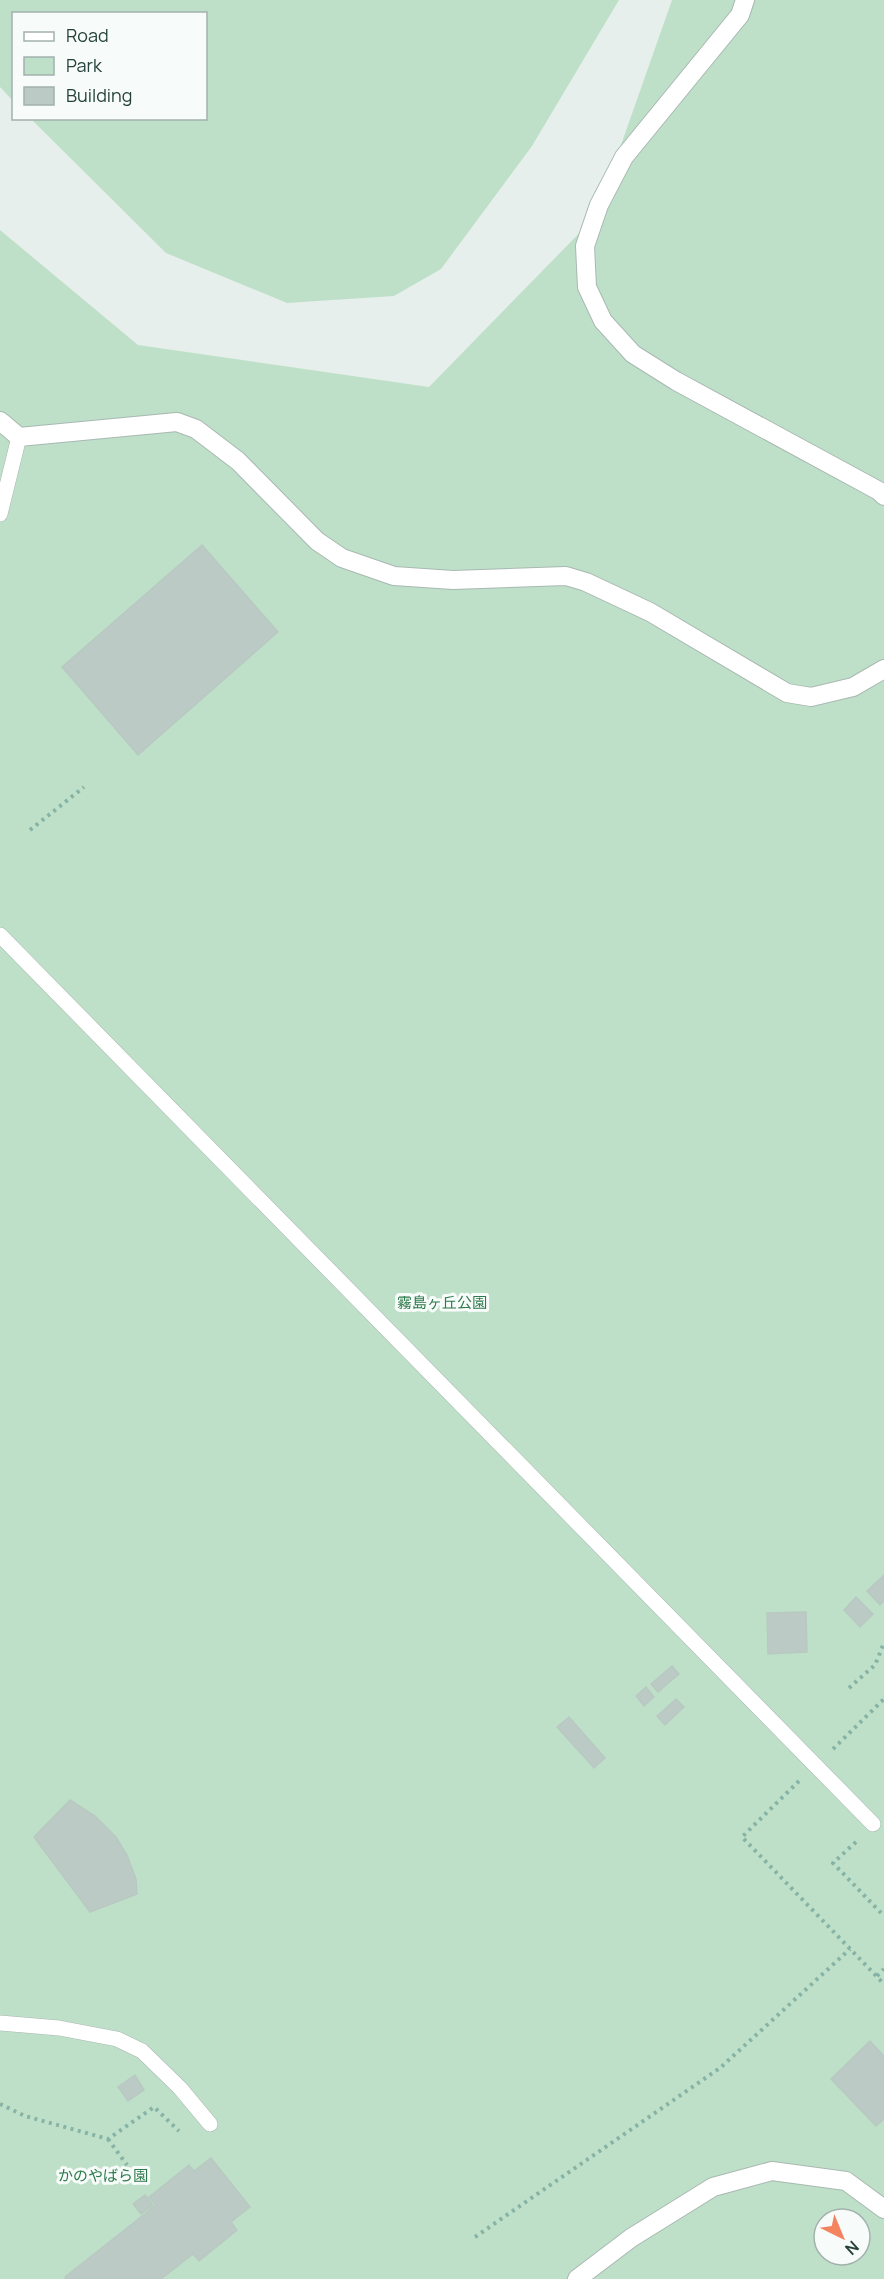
<svg xmlns="http://www.w3.org/2000/svg" width="884" height="2279" font-family="Manrope,'Noto Sans JP',sans-serif">
  <rect width="100%" height="100%" fill="#e6efeb"/>
  <path fill="#bfe0c8" fill-rule="evenodd" d="M0 0H619L532 146 441 269 394 296 287 303 166 253 31 119 206 118V14H14L13 101 0 87Z
    M672 0H884V2279H0V230L138 345 429 387 596 216ZM824 2219H860V2255H824Z"/>
  <path fill="#bbcac4" stroke="#b8c9c2" stroke-width="1.5" d="M202 545 278 632 138 755 62 667Z
    M884 1575V1601L880 1605 867 1591Z
    M856 1597 873 1614 860 1627 844 1610Z
    M806 1612 807 1652 768 1654 767 1613Z
    M672 1666 679 1674 658 1692 651 1684Z
    M646 1687 654 1697 644 1706 636 1696Z
    M676 1699 684 1707 665 1725 657 1716Z
    M569 1717 605 1758 594 1768 557 1727Z
    M70 1800 95 1816 116 1837 127 1855 136 1879 137 1894 90 1912 34 1837Z
    M870 2041 884 2056V2119L876 2126 831 2079Z
    M135 2075 144 2090 128 2101 118 2087Z
    M211 2158 250 2207 231 2222 237 2230 199 2261 193 2254 161 2279H66L65 2277 156 2205 149 2197 189 2165 194 2171Z
    M145 2195 153 2205 141 2214 133 2204Z"/>
  <g fill="none" stroke-linecap="round" stroke-linejoin="round">
    <g stroke="#a8b8b2" stroke-width="16">
      <path id="service" d="M0 514 19 437
        M0 935 873 1824
        M0 2023 59 2028 117 2039 142 2051 180 2088 210 2124"/>
    </g>
    <g stroke="#a8b8b2" stroke-width="20">
      <path id="minor" d="M745 0 740 15 624 157 599 205 585 246 587 287 603 321 633 354 676 381 879 491 884 496
        M0 421 19 437 177 422 196 429 238 461 317 541 342 558 394 576 453 580 566 576 586 582 650 612 787 693 811 697 853 687 884 669"/>
    </g>
    <g stroke="#a8b8b2" stroke-width="20">
      <path id="tertiary" d="M577 2279 631 2238 713 2187 772 2171 846 2181 884 2209"/>
    </g>
    <path stroke="#86b3a5" stroke-width="4" stroke-dasharray="3 4.5" stroke-linecap="butt" d="M30 830 84 787
      M849 1688 875 1665 884 1643
      M833 1749 884 1699
      M799 1781 742 1837 884 1984
      M856 1842 833 1863 884 1916
      M877 1976 884 1969
      M0 2104 25 2116 108 2139 154 2107 179 2131
      M108 2139 127 2165
      M475 2237 720 2068 850 1949"/>
    <use href="#service" stroke="#fff" stroke-width="15"/>
    <use href="#minor" stroke="#fff" stroke-width="18"/>
    <use href="#tertiary" stroke="#fff" stroke-width="18"/>
  </g>
  <g text-anchor="middle" stroke-width="6" stroke-linejoin="round" paint-order="stroke">
    <g font-size="15" fill="#2d7a4b" stroke="#f7fbf9">
      <text x="442" y="1308">霧島ヶ丘公園</text>
      <text x="103" y="2181">かのやばら園</text>
    </g>
  </g>
  <rect x="12" y="12" width="195" height="108" fill="#f7fbf9" stroke="#a3b1ad" stroke-width="1.5"/>
  <rect x="24" y="32" width="30" height="9" fill="#ffffff" stroke="#a3b1ad" stroke-width="1.5"/>
  <text x="66" y="42" font-size="18" fill="#24423a">Road</text>
  <rect x="24" y="57" width="30" height="18" fill="#bfe0c8" stroke="#a3b1ad" stroke-width="1.5"/>
  <text x="66" y="72" font-size="18" fill="#24423a">Park</text>
  <rect x="24" y="87" width="30" height="18" fill="#bbcac4" stroke="#a3b1ad" stroke-width="1.5"/>
  <text x="66" y="102" font-size="18" fill="#24423a">Building</text>
  <g transform="translate(842 2237) rotate(137)"><circle r="28" fill="#f7fbf9" stroke="#a3b1ad" stroke-width="1.5"/>
  <path d="M0-4.5L10 22L0 15L-10 22Z" fill="#f4845f"/>
  <text y="-9" font-size="16" font-weight="bold" text-anchor="middle" fill="#24423a">N</text>
  </g>
</svg>
